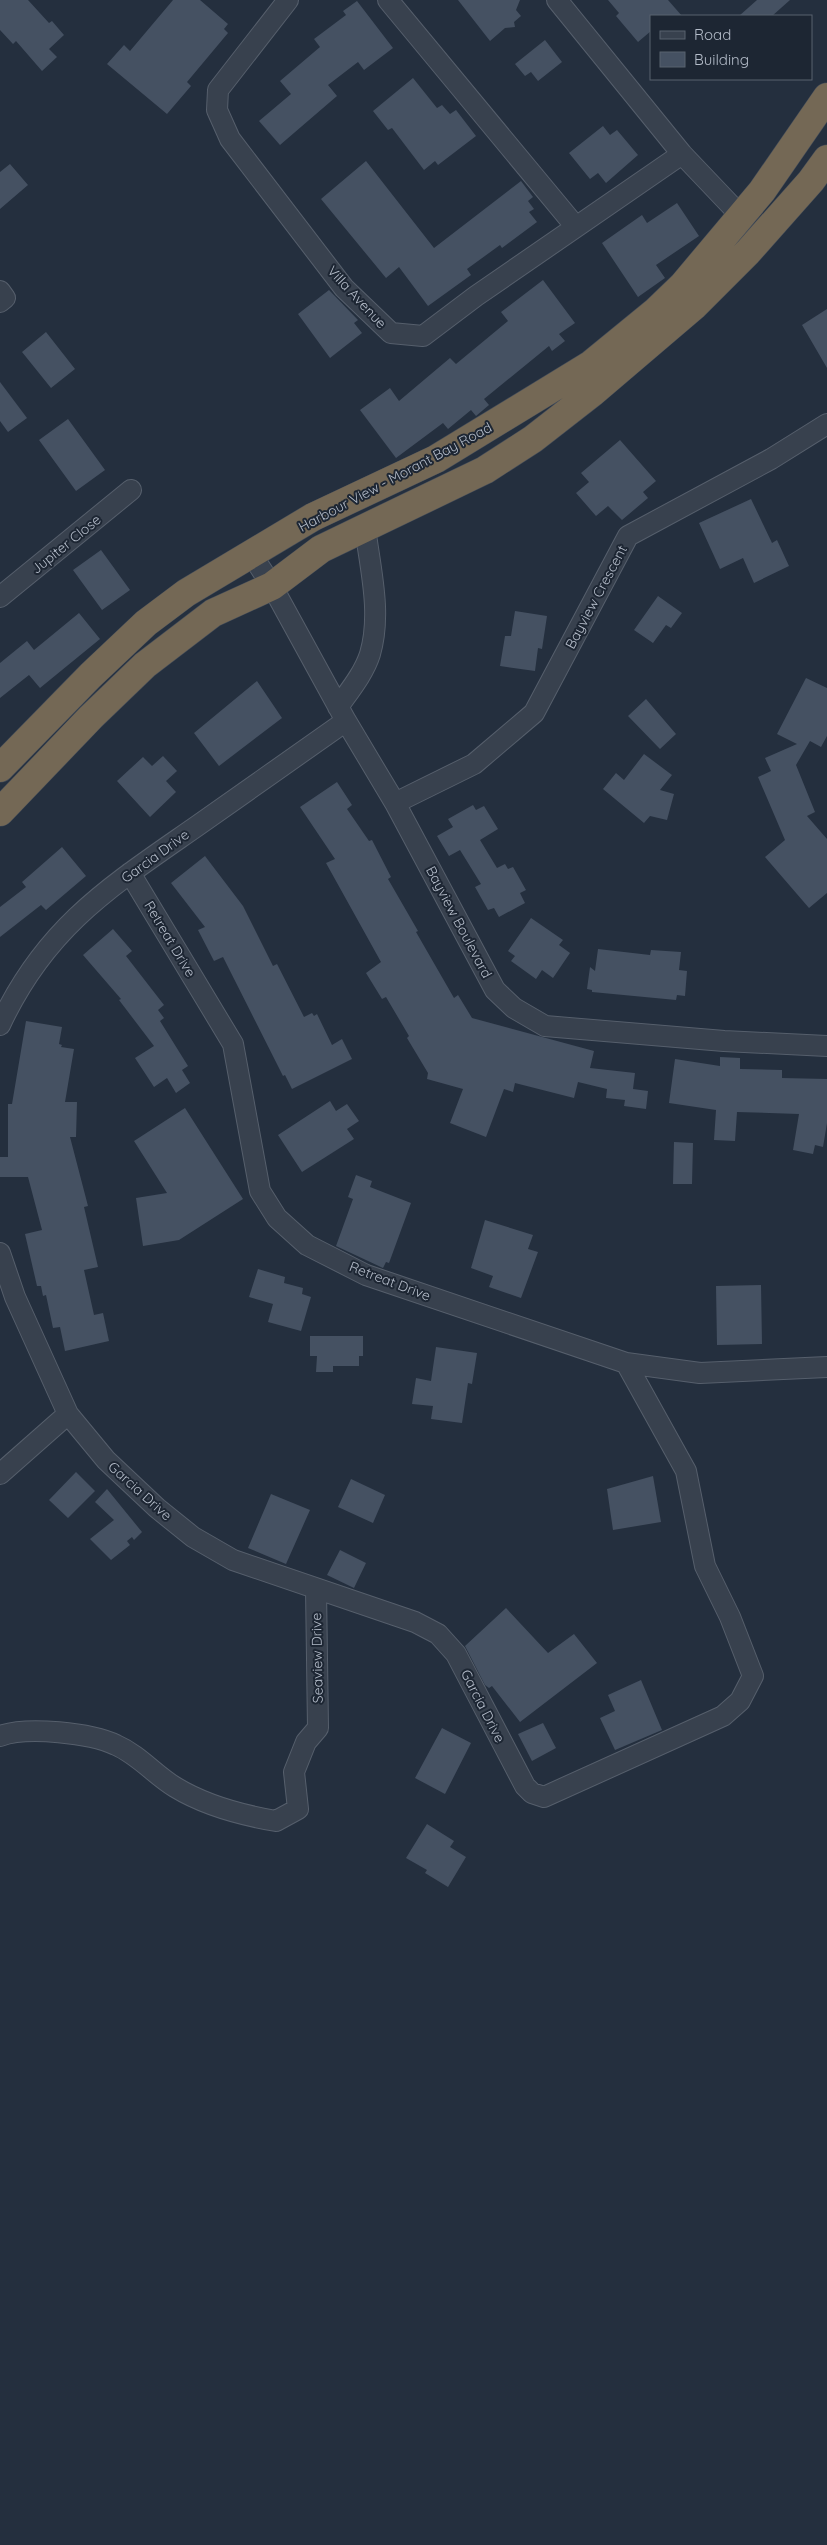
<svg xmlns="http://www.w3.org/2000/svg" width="827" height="2545" font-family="Quicksand,sans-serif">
  <rect width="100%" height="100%" fill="#242f3e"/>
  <path fill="#455162" d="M0 0H28L49 23 52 21 64 35 49 49 57 57 42 71 16 41 13 44 0 30Z
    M173 0H200L228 24 224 29 228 33 187 82 191 86 167 114 107 64 124 45 130 51Z
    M458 0H520L516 10 521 16 514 22 515 27 505 28 490 41Z
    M608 0H668L682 16H651V31L638 42 616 16 619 13Z
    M757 0H790L772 16H739Z
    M357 1 393 48 364 70 358 62 328 85 337 96 280 145 259 121 291 94 280 81 320 47 314 39 346 15 343 11Z
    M545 40 562 62 538 81 531 72 525 76 515 64Z
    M413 78 437 108 442 105 450 114 456 110 476 136 438 165 435 161 424 170 392 128 388 130 373 111Z
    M603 126 610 135 617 130 638 155 606 183 598 173 590 179 569 153Z
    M366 161 434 248 521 181 533 197 528 201 534 209 529 212 537 222 502 248 500 245 467 269 471 275 428 306 399 267 386 278 321 199Z
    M10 164 28 185 0 209V172Z
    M677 203 699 236 656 265 665 278 638 297 602 243 642 215 647 223Z
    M543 280 575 323 559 334 565 341 552 351 549 346 484 399 489 405 476 416 471 410 448 429 443 423 396 458 360 410 390 388 399 401 450 358 456 364 508 321 501 312Z
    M329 290 358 320 354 323 362 333 330 358 298 314Z
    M827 309V368L802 325Z
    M46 332 75 369 51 388 22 352Z
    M0 382 27 418 8 432 0 421Z
    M68 419 105 470 76 491 39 440Z
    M620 440 656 481 643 492 648 498 622 520 608 506 596 516 576 493 589 482 581 473Z
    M751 499 772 543 777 540 789 566 754 583 743 558 720 569 699 523Z
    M101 550 130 590 102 610 73 570Z
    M658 596 682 613 671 628 666 625 653 643 634 630Z
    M515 611 547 616 542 649 538 648 535 671 500 666 505 636H511Z
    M79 613 100 639 40 688 29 675 0 698V663L27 641 34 650Z
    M806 678 827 688V736L821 747 810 741 796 765 815 812 807 816 827 839V893L809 908 765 857 785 840 758 777 771 771 765 758 797 744 777 734Z
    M257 681 282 718 219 766 194 733Z
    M646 699 676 734 660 749 628 716Z
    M644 754 672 775 660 790 674 794 667 820 650 816 644 823 603 789 616 773 624 780Z
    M163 756 177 771 166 781 176 792 150 817 117 781 143 757 152 766Z
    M337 782 352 805 347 809 369 841 372 840 391 877 388 879 418 931 416 932 454 998 458 995 472 1018 594 1051 590 1068 635 1073 633 1089 648 1091 646 1109 624 1106 625 1100 606 1098 607 1089 578 1082 574 1098 515 1083 513 1092 504 1089 486 1137 450 1123 463 1089 427 1079 428 1073 407 1038 409 1036 386 997 382 999 366 973 381 962 326 863 335 859 300 807Z
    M473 805 476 810 484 806 498 829 480 840 497 868 505 864 508 869 513 867 526 890 520 893 525 903 499 917 494 908 488 910 475 887 481 884 460 850 449 856 437 836 453 827 448 819Z
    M62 847 86 876 46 910 41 905 0 937V907L26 887 22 882Z
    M205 856 243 906 273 966 277 964 304 1017 312 1013 314 1016 317 1014 332 1045 342 1039 352 1059 292 1089 285 1075 283 1076 223 957 214 961 198 930 205 927 171 883Z
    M531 918 563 940 559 945 570 953 553 978 542 970 536 979 511 961 515 956 508 951Z
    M113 929 132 951 126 956 164 1005 158 1010 164 1018 160 1021 188 1066 182 1070 190 1083 176 1093 167 1078 154 1087 135 1058 154 1046 119 1000 121 999 83 955Z
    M598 949 650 955 651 950 681 952 679 970 687 971 685 996 677 995 676 1000 592 992V990L587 989 590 967 595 971Z
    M26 1021 62 1027 59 1044 62 1045 61 1047 74 1049 65 1102H77L76 1137H70L88 1206 84 1207 98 1267 84 1270 94 1315 103 1313 109 1341 65 1351 60 1327 53 1328 46 1295 43 1296 41 1286H37L25 1234 42 1230 28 1177H0V1157H8V1104H12Z
    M720 1057 740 1058V1069L782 1070V1078L827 1079V1123L823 1147 815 1145 813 1154 793 1150 799 1114 737 1112 735 1141 714 1140 716 1110 669 1103 675 1059 720 1066Z
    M330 1101 336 1111 347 1104 359 1121 347 1129 354 1139 302 1172 278 1135Z
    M185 1108 243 1199 179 1240 143 1246 136 1198 167 1193 134 1141Z
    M674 1142 693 1143 692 1184H673Z
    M356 1175 372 1181 370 1187 411 1203 389 1263 386 1262 383 1268 336 1246 353 1199 348 1197Z
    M485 1220 533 1235 528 1249 538 1252 521 1298 489 1287 493 1276 471 1268Z
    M258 1269 285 1277 284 1283 303 1288 302 1294 311 1297 301 1331 268 1322 273 1304 249 1297Z
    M761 1285 762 1344 717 1345 716 1286Z
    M310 1336H363V1356H359V1366H333V1372H316L317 1356H310Z
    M436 1347 477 1353 472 1384 468 1383 462 1423 431 1419 433 1406 412 1404 416 1378 431 1381Z
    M76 1472 95 1491 68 1518 49 1500Z
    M653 1476 661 1522 613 1530 607 1489Z
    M351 1479 385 1495 373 1523 338 1507Z
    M107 1489 142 1532 134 1540 132 1537 127 1541 130 1545 111 1560 90 1539 114 1520 95 1502Z
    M271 1494 310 1510 286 1564 248 1548Z
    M340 1550 366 1563 354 1588 327 1575Z
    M506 1608 548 1653 574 1634 597 1663 520 1722 492 1686 489 1688 485 1685 465 1646Z
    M641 1680 662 1730 615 1750 600 1718 615 1711 608 1695Z
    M543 1723 556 1748 532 1761 518 1734Z
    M442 1728 471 1743 445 1794 415 1778Z
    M427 1824 454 1841 450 1847 466 1857 448 1887 425 1873 427 1870 406 1858Z"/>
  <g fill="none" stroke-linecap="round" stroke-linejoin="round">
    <g stroke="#565f6c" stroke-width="22">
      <path id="street" d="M288 0 218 90 217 110 230 139 344 288 391 333 423 336 476 296 682 154
        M388 0 576 227
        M557 0 682 154 741 216
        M0 291 5 298 0 302
        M252 555 272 586 346 721 395 803 495 990 514 1008 545 1026 724 1041 827 1046
        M0 597 131 490
        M338 707C350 690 364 673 370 654 382 613 370 568 365 527
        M395 803 474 764 534 713 628 536 771 459 827 424
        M130 873 233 1044 260 1191 277 1218 307 1245 366 1275 626 1363 700 1373 827 1367
        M0 1025C46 926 111 886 197 826 247 791 296 756 346 721
        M0 1253 15 1297 68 1414 106 1460 157 1508 193 1537 233 1560 415 1622 438 1634 456 1654 525 1786 532 1793 544 1797 723 1716 740 1701 753 1676 730 1617 705 1566 686 1471 626 1363
        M0 1474 68 1414
        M0 1736C27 1726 91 1733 116 1745 139 1755 155 1775 175 1787 206 1806 241 1815 276 1821L298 1809 294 1772 306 1742 318 1728 316 1589"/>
    </g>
    <g stroke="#434c59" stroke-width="29">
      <path id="highway" d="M0 768 91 675 146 623 186 593 313 517 436 459 590 365 656 311 683 285 762 191 827 97
        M0 812 91 717 145 665 213 613 272 586 321 549 485 470 533 439 592 393 694 306 748 252 811 181 827 159"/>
    </g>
    <use href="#street" stroke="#38414e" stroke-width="20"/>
    <use href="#highway" stroke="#746855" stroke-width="28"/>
  </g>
  <g text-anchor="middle" stroke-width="4" stroke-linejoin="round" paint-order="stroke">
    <g font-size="14" fill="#b4bcc9" stroke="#1d2633">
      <text transform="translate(357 297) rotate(47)" y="5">Villa Avenue</text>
      <text transform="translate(395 477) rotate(-28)" y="5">Harbour View - Morant Bay Road</text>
      <text transform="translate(66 544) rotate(-39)" y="5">Jupiter Close</text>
      <text transform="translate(596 597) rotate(-62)" y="5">Bayview Crescent</text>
      <text transform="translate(155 856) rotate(-36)" y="5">Garcia Drive</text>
      <text transform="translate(459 922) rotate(62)" y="5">Bayview Boulevard</text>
      <text transform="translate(170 939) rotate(59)" y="5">Retreat Drive</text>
      <text transform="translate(390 1281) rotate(21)" y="5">Retreat Drive</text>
      <text transform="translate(140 1491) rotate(42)" y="5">Garcia Drive</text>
      <text transform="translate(317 1658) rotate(-91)" y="5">Seaview Drive</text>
      <text transform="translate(483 1706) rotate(63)" y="5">Garcia Drive</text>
    </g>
  </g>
  <rect x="650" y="15" width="162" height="65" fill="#1d2633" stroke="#59626f"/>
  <rect x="660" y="31" width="25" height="8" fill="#38414e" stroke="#59626f"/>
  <text x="694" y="40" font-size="15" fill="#b4bcc9">Road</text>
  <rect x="660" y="52" width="25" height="15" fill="#455162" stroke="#59626f"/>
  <text x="694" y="65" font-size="15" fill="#b4bcc9">Building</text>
</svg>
